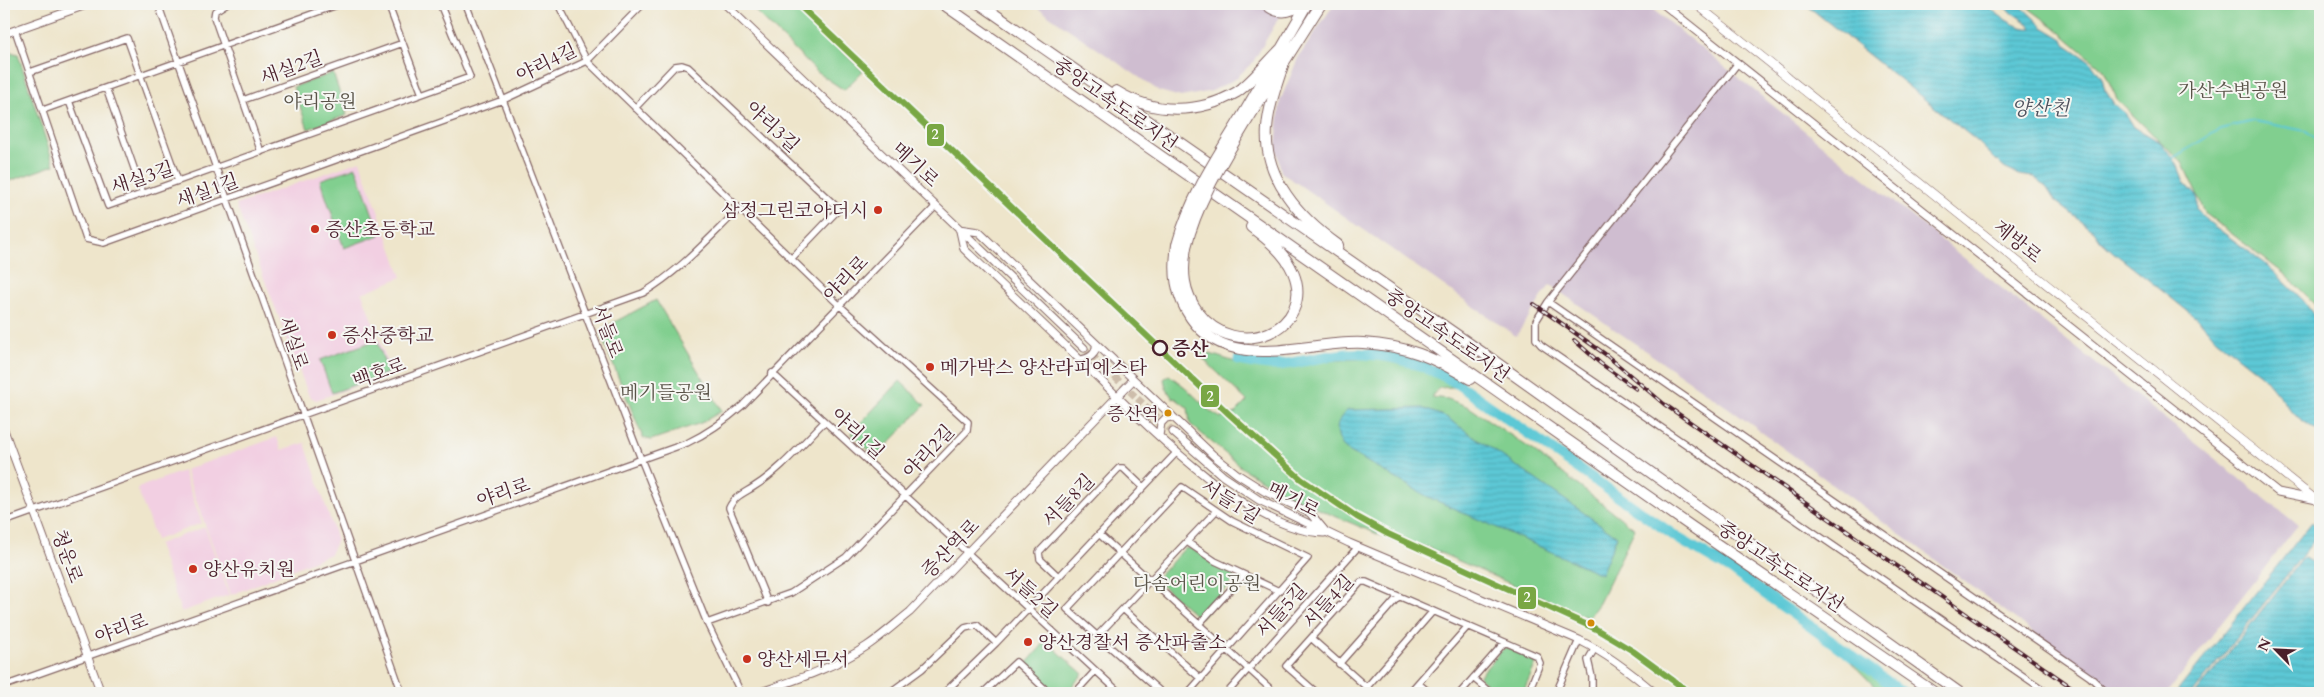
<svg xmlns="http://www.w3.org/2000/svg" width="2324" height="697" font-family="Cardo,'Noto Serif KR',serif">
  <defs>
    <pattern id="water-rules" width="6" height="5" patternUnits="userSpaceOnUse" patternTransform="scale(1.25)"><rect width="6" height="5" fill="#5cc8d5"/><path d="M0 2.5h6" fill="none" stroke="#52abb7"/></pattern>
  </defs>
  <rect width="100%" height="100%" fill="#f6f6f2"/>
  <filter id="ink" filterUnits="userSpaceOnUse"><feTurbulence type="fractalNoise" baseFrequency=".02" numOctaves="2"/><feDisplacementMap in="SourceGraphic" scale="10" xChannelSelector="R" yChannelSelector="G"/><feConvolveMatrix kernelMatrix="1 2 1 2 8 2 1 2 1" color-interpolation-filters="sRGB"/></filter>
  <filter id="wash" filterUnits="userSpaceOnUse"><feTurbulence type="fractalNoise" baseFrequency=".0096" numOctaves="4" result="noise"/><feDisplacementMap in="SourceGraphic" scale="20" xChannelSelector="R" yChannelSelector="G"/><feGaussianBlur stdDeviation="1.12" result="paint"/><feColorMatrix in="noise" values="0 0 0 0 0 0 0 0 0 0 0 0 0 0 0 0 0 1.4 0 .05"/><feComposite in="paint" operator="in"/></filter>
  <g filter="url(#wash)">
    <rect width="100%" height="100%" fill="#eee5cb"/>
    <path fill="#f2cfe2" d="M360 161 402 277 362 293 392 374 316 400 309 396 236 205Z
      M277 437 281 450 305 443 337 540 330 554 231 595 185 470Z
      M183 471 202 523 156 540 137 488Z
      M205 527 229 595 181 612 158 544Z"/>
    <path fill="#cfbdd0" d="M1032 4H1287L1253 62 1235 79 1212 91 1181 97 1159 91Z
      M1334 4H1646L2298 525 2167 693H2113L2092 675 1730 409 1550 285 1516 336 1281 172 1276 147 1280 101 1298 58Z"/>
    <path fill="#81cf8f" stroke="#66775d" d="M748 4H792L863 71 844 90 817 72Z
      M2023 4H2320V309L2287 276 2206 214 2182 162 2118 101 2103 69 2053 26Z
      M4 50 18 54 54 165 4 183Z
      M333 73 347 115 308 129 293 87Z
      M356 167 380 235 344 248 320 180Z
      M656 300 722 411 701 423 651 440 643 438 601 335 605 327Z
      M377 340 388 373 332 393 320 360Z
      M1192 348 1244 365 1278 369 1313 362 1371 358 1427 370 1454 387 1439 388 1431 397 1448 399 1469 407 1528 447 1635 529 1599 603 1588 618 1427 547H1408L1292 498 1245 470 1190 424 1188 408 1175 398 1173 399 1166 388 1164 379 1169 375 1185 387 1211 412 1221 418 1235 413 1247 401Z
      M900 381 925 405 876 457 851 433Z
      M1190 548 1234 574 1235 579 1201 617H1197L1159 583 1158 577 1184 549Z
      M1046 641 1083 674 1066 693H1057L1025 665Z
      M1508 647 1534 658 1536 663 1523 693H1497L1481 679 1480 675 1504 648Z
      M1847 658 1897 693H1878V690Z"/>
    <path fill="url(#water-rules)" stroke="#537480" d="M1805 4H1985C1997 14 2016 30 2032 28L2029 24 1999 4H2019L2043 27 2063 39 2065 44 2090 61 2102 78 2105 90 2114 104 2126 114 2134 127 2160 142 2170 154 2178 166 2184 182 2197 196V209L2206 220 2266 264 2303 300 2320 324V433L2295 415 2263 376 2216 339 2202 323 2175 301 2113 252 2101 241 2094 231 2055 201 2047 188 2034 177 2019 175 2004 168 1977 141Z
      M1422 408 1446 417 1617 536 1601 574 1428 497 1345 449C1335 435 1333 422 1348 410Z
      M2312 522 2320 529V533L2193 693H2176Z
      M2304 557 2320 567V693H2196Z"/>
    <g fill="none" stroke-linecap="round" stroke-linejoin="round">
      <path stroke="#5cc8d5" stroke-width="2" d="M2173 158 2220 129 2254 121 2306 131 2320 141"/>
      <path stroke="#5cc8d5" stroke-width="11" d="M1239 360C1251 362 1265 366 1277 365 1306 362 1335 352 1364 354 1397 355 1427 366 1455 382L1679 539 1732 570 1903 693"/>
    </g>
  </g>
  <g filter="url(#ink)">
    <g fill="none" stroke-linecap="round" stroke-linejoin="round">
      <path stroke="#cdbdab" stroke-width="7" stroke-dasharray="7 3.5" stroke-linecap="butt" d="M1084 348 1173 432"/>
      <g stroke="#836463" stroke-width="8">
        <path id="minor" d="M158 4 402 693
          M226 4 215 11 214 17 261 152
          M388 4 422 94
          M466 4 641 459 707 623 741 693
          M558 4 587 61 839 305 968 422 967 431 846 557 791 593 707 623
          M15 30 86 239 104 243 503 100 587 61 643 4
          M1738 63 1548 302 1536 321V339L1541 345 2048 693
          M30 72 127 38 178 181
          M106 88 143 194
          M243 100 403 43
          M69 101 108 206 470 77 440 4
          M635 108 675 66 682 65 688 67 839 209 791 259
          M43 110 340 4
          M1548 302 2090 677 2107 693
          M772 373 1120 693
          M4 522 643 293C680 271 708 239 739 209
          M1099 534 1275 693
          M1187 542 1215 561 1279 591
          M1058 576 1040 559 1039 552 1119 468H1123L1143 487
          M768 603 729 508C733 498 742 494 752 488 780 471 801 445 824 422
          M1123 609 1201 679
          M1199 624 1243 576
          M1097 636 1215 512
          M1311 638 1373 693
          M1339 664 1398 597
          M1473 678 1491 693
          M1418 683 1430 693
          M4 686 687 443C708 433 725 421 743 405L936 206
          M1366 688 1433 611
          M889 693 922 669 965 628 977 625 996 643 1177 452
          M944 693 996 643
          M983 693 1016 662 1044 688 1039 693
          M1075 693 1095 671
          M1162 693 1067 609 1182 487 1232 521 1308 558 1188 693
          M1227 693 1358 547
          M1317 693 1286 666 1361 582H1366L1537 656 1540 663 1528 693
          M1409 693 1468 626
          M1460 693 1504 643
          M1556 693 1579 640
          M1592 693V677L1588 660 1595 648"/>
      </g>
      <g stroke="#836463" stroke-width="9">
        <path id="tertiary" d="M725 4 1084 348
          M1663 4 2278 492 2317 500
          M4 34 89 4
          M959 229 979 232 1213 455 1237 474 1264 491 1310 513 1325 531
          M960 231 964 249C1002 285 1039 320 1076 356 1133 411 1243 531 1324 533
          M1080 360C1089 359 1097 354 1096 344
          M4 430 101 693
          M1173 432 1223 476 1259 500 1349 543 1579 640C1607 654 1632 673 1655 693
          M1159 436 1161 423 1166 418 1172 417
          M758 693C795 680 834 668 867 646 882 636 896 623 910 612L1133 380"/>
      </g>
      <g stroke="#836463" stroke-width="9">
        <path id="secondary" d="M1696 4 2320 503"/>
      </g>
      <g stroke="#836463" stroke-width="12">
        <path id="motorway" d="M943 4 1692 527 1935 693
          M980 4 1483 353 1960 693
          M1266 4C1277 15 1290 13 1302 4
          M1286 56C1279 79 1269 103 1267 128 1263 178 1300 218 1338 245
          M1116 91C1153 114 1198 115 1237 92 1251 83 1271 58 1284 46
          M1244 113 1307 4
          M1250 116 1321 4
          M1177 245C1173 272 1175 295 1191 318 1230 375 1308 340 1363 343 1408 346 1432 357 1470 379
          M1186 247C1182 272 1183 291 1198 312 1236 364 1317 329 1293 272 1285 253 1267 239 1251 227"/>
      </g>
      <use href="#minor" stroke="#fff" stroke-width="5.5"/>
      <use href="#tertiary" stroke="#fff" stroke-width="7"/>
      <use href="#secondary" stroke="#fff" stroke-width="8"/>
      <use href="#motorway" stroke="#fff" stroke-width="10"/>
      <g stroke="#4a1f2b" stroke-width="4">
        <path id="rail" d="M1534 304 1605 354 1664 404 2080 693
          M1574 340 1600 363 1636 389"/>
      </g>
      <use href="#rail" stroke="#f6f6f2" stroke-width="2" stroke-dasharray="5.5" stroke-linecap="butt"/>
      <g stroke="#836463" stroke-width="12" stroke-linecap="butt">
        <path id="motorway-bridge" d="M1177 245C1190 197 1218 155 1244 113
          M1186 247C1198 199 1225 158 1250 116"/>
      </g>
      <use href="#motorway-bridge" stroke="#fff" stroke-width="10"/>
      <g stroke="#f6f6f2" stroke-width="10">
        <path id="metro-1" d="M798 4 1229 414 1301 479 1357 517 1388 534 1596 629 1633 651 1690 693"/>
      </g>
      <use href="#metro-1" stroke="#79a744" stroke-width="6"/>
    </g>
  </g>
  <g fill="#c8321e" stroke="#f6f6f2" stroke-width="2">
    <circle cx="878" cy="210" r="5"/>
    <circle cx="315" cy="229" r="5"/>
    <circle cx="332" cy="335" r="5"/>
    <circle cx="930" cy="367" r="5"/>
    <circle cx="193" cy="569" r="5"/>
    <circle cx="1028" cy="642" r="5"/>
    <circle cx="747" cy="659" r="5"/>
  </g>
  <circle fill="#f6f6f2" stroke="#4a1f2b" stroke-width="2.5" cx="1160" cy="348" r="7"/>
  <g fill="#d48b09" stroke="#f6f6f2" stroke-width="2">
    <circle cx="1168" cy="413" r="4.5"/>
    <circle cx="1591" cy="623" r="4.5"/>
  </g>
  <g text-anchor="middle" stroke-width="4" stroke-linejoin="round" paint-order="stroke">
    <g font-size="18" fill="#4a1f2b" stroke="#f6f6f2" text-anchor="end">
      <text x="1159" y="420">증산역</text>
    </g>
    <g font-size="19" fill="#4a1f2b" stroke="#f6f6f2">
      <text transform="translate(546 62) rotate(-26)" y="7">야리4길</text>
      <text transform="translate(291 67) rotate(-20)" y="7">새실2길</text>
      <text transform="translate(1116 104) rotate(35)" y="7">중앙고속도로지선</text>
      <text transform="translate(773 126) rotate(43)" y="7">야리3길</text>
      <text transform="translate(916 164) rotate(43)" y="7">메기로</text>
      <text transform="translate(142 177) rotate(-18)" y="7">새실3길</text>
      <text transform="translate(207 190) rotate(-20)" y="7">새실1길</text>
      <text transform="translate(2018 241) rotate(39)" y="7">제방로</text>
      <text transform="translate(845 278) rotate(-46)" y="7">야리로</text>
      <text transform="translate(608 331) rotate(69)" y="7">서들로</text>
      <text transform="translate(1448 335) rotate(35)" y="7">중앙고속도로지선</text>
      <text transform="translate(294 343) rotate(71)" y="7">새실로</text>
      <text transform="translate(379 372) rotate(-20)" y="7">백호로</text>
      <text transform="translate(858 433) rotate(43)" y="7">야리1길</text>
      <text transform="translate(928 451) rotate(-47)" y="7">야리2길</text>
      <text transform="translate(503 492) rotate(-19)" y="7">야리로</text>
      <text transform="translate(1294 499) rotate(27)" y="7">메기로</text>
      <text transform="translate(1068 500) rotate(-46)" y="7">서들8길</text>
      <text transform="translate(1231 501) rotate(32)" y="7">서들1길</text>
      <text transform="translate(950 548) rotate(-46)" y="7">증산역로</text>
      <text transform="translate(68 556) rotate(70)" y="7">청운로</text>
      <text transform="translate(1781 566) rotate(34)" y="7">중앙고속도로지선</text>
      <text transform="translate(1031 592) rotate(42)" y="7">서들2길</text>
      <text transform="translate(1328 601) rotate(-48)" y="7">서들4길</text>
      <text transform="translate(1281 610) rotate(-48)" y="7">서들5길</text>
      <text transform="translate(121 628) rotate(-20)" y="7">야리로</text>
    </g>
    <g font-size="19" fill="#5a5449" stroke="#f6f6f2">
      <text x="2233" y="97">가산수변공원</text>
      <text x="320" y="108">야리공원</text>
      <text x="666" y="399">메기들공원</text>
      <text x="1197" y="590">다솜어린이공원</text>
    </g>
    <g font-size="19" fill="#4a1f2b" stroke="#f6f6f2" text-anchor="start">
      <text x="868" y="217" text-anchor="end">삼정그린코아더시</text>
      <text x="325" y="236">증산초등학교</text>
      <text x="342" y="342">증산중학교</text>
      <text x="940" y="374">메가박스 양산라피에스타</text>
      <text x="203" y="576">양산유치원</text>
      <text x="1038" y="649">양산경찰서 증산파출소</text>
      <text x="757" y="666">양산세무서</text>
    </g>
    <g font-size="19" font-weight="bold" fill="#4a1f2b" stroke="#f6f6f2" text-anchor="start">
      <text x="1172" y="355">증산</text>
    </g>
    <g font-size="20" font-style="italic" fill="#4f525e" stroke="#f6f6f2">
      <text x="2040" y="115">양산천</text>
    </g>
  </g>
  <g stroke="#f6f6f2" stroke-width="2">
    <rect x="926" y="123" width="19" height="24" rx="5" fill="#79a744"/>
    <rect x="1200" y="384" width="20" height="24" rx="5" fill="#79a744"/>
    <rect x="1517" y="586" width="20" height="24" rx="5" fill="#79a744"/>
  </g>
  <g font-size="14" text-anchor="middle" font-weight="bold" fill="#fff">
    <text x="935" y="139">2</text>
    <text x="1210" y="401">2</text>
    <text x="1527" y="602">2</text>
  </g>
  <rect width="2324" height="697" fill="none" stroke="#f6f6f2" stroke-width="20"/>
  <g transform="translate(2276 650) rotate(294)" stroke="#f6f6f2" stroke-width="4" paint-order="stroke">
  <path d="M0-4L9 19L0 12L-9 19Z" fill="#4a1f2b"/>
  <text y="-8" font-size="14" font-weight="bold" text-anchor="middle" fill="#4a1f2b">N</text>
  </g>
</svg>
